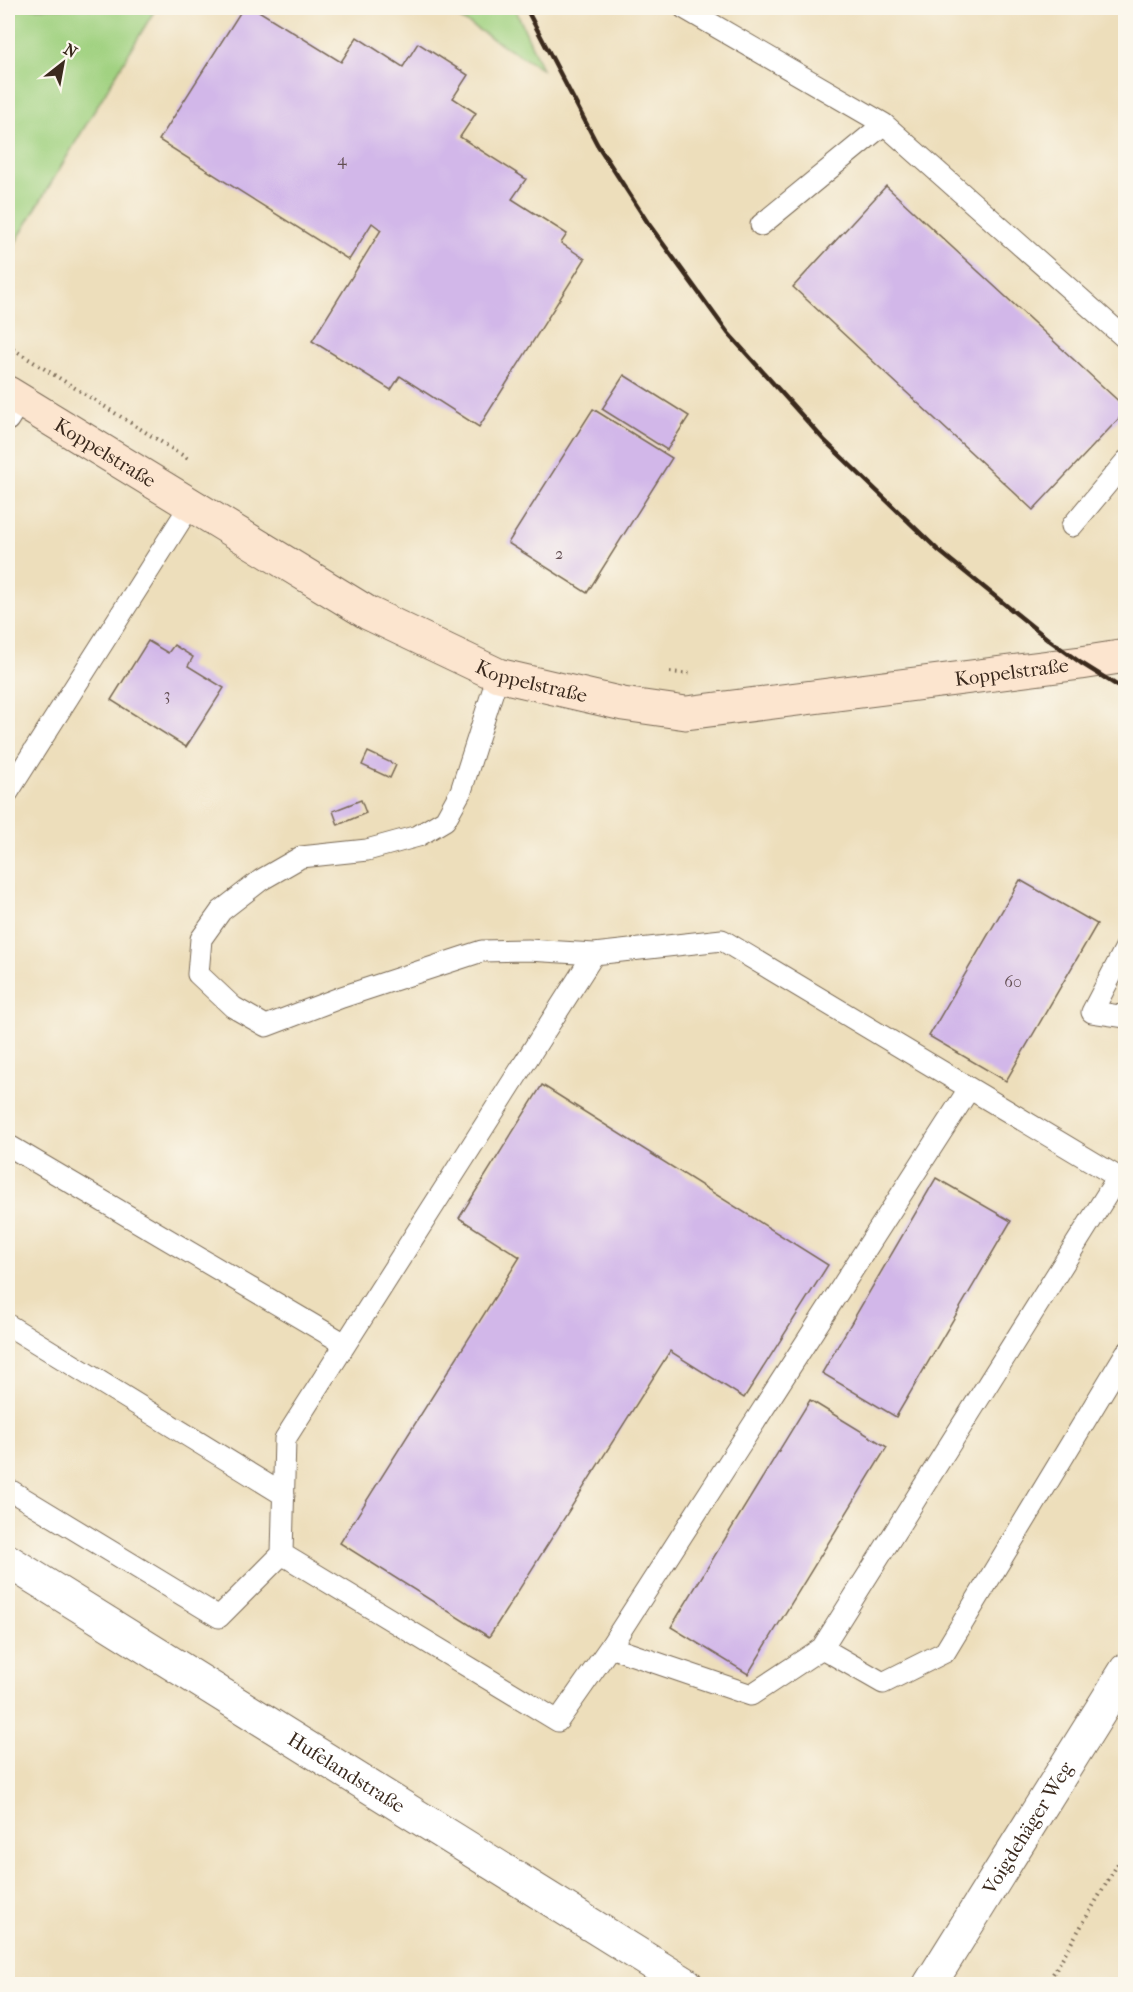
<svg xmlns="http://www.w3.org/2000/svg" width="1133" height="1992" font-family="'IM FELL French Canon',serif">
  <rect width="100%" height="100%" fill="#fbf7ec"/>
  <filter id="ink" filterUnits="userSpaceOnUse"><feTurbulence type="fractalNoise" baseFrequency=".0167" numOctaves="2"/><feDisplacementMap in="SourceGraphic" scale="12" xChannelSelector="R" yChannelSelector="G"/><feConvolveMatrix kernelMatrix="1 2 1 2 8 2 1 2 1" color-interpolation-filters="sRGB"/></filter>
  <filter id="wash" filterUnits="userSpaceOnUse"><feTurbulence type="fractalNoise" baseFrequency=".008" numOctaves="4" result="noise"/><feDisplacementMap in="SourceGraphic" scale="24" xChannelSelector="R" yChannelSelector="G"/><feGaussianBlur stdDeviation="1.35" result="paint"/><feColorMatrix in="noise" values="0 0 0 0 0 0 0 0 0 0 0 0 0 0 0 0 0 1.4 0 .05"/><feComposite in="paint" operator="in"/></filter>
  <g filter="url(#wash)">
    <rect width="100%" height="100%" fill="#eddebb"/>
    <path fill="#a1d281" stroke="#6e7e50" stroke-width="1.5" d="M8 8H156L8 255Z
      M443 8H515L542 69Z"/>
    <g id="blocks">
      <path fill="#d2b7e9" d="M243 8H254L341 62 357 37 403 67 418 43 468 75 453 98 476 113 460 137 526 179 512 199 567 234 561 243 585 259 479 427 400 376 391 390 312 341 381 230 372 223 349 260 159 140Z
        M886 186 1126 408V411L1033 510 793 287Z
        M624 375 689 416 667 450 602 409Z
        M593 409 672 458 587 593 508 543Z
        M148 641 168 653 174 645 193 657 188 666 224 688 186 747 111 700Z
        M368 752 396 765 390 778 362 765Z
        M361 800 366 813 338 825 333 811Z
        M1020 880 1097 924 1006 1081 929 1036Z
        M542 1085 828 1265 744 1398 670 1351 489 1637 340 1543 520 1257 459 1218Z
        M936 1178 1011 1221 896 1417 822 1373Z
        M810 1400 887 1447 748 1674 671 1627Z"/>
    </g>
  </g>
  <g filter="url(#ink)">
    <use href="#blocks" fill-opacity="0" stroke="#796955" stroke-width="1.5"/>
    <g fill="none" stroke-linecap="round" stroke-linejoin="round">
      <g stroke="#796955" stroke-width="23">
        <path id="lane" d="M684 8 884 124
          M761 225 884 124 1126 339
          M8 420 20 401
          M1072 526 1126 461
          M498 675 461 791 445 820 418 836 367 850 301 857 261 880 221 911 201 939 198 974 233 1007 266 1026 342 997 482 951 528 950 594 954
          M8 792 191 504
          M1126 947 1092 1012 1126 1017
          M969 1089 610 1647 558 1721 282 1554 285 1439 594 954 722 940 1126 1182
          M8 1148 11 1147 345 1344
          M8 1325 284 1495
          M8 1489 219 1617 282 1554
          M610 1647 751 1695 822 1648 883 1683 945 1652 1126 1353
          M822 1648 1118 1177"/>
      </g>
      <g stroke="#796955" stroke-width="35">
        <g id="street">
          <path id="s1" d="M8 1561 686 1984"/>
          <path id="s2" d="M930 1984 1126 1670"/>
        </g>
      </g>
      <g stroke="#796955" stroke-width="35">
        <g id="secondary">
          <path id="s3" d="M8 393 368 613 498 675 623 704 686 713 1081 663 1126 656"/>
        </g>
      </g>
      <path stroke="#796955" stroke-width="4" stroke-dasharray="1.5 4.5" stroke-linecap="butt" d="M8 346 190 460
        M670 672 692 674
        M1047 1984 1126 1850"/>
      <use href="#lane" stroke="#fff" stroke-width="21"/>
      <use href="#street" stroke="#fff" stroke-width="33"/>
      <use href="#secondary" stroke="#fce5cf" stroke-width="33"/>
      <path stroke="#3b2a1e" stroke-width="4.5" d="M526 8 597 144 648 223 728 333 824 440 938 550 1049 640 1081 663 1126 691"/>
    </g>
  </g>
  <g text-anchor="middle" stroke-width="4.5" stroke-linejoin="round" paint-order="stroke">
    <g font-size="16" fill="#614d51">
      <text x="342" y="165">4</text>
      <text x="559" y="559">2</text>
      <text x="167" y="700">3</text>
      <text x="1013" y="987">60</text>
    </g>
    <g font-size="20" fill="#3b2a1e" stroke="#fbf7ec">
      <text dy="7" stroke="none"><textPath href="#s3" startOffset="114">Koppelstraße</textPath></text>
      <text dy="7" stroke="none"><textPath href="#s3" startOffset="1086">Koppelstraße</textPath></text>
      <text dy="7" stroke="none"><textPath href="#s3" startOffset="600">Koppelstraße</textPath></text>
      <text dy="7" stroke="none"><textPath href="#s1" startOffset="399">Hufelandstraße</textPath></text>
      <text dy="7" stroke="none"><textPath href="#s2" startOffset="184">Voigdehäger Weg</textPath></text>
    </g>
  </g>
  <rect width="1133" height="1992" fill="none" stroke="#fbf7ec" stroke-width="30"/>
  <g transform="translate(63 63) rotate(31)" stroke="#fbf7ec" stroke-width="4.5" paint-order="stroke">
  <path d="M0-4.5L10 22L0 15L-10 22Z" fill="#3b2a1e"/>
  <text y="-9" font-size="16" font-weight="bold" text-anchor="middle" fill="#3b2a1e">N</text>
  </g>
</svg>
